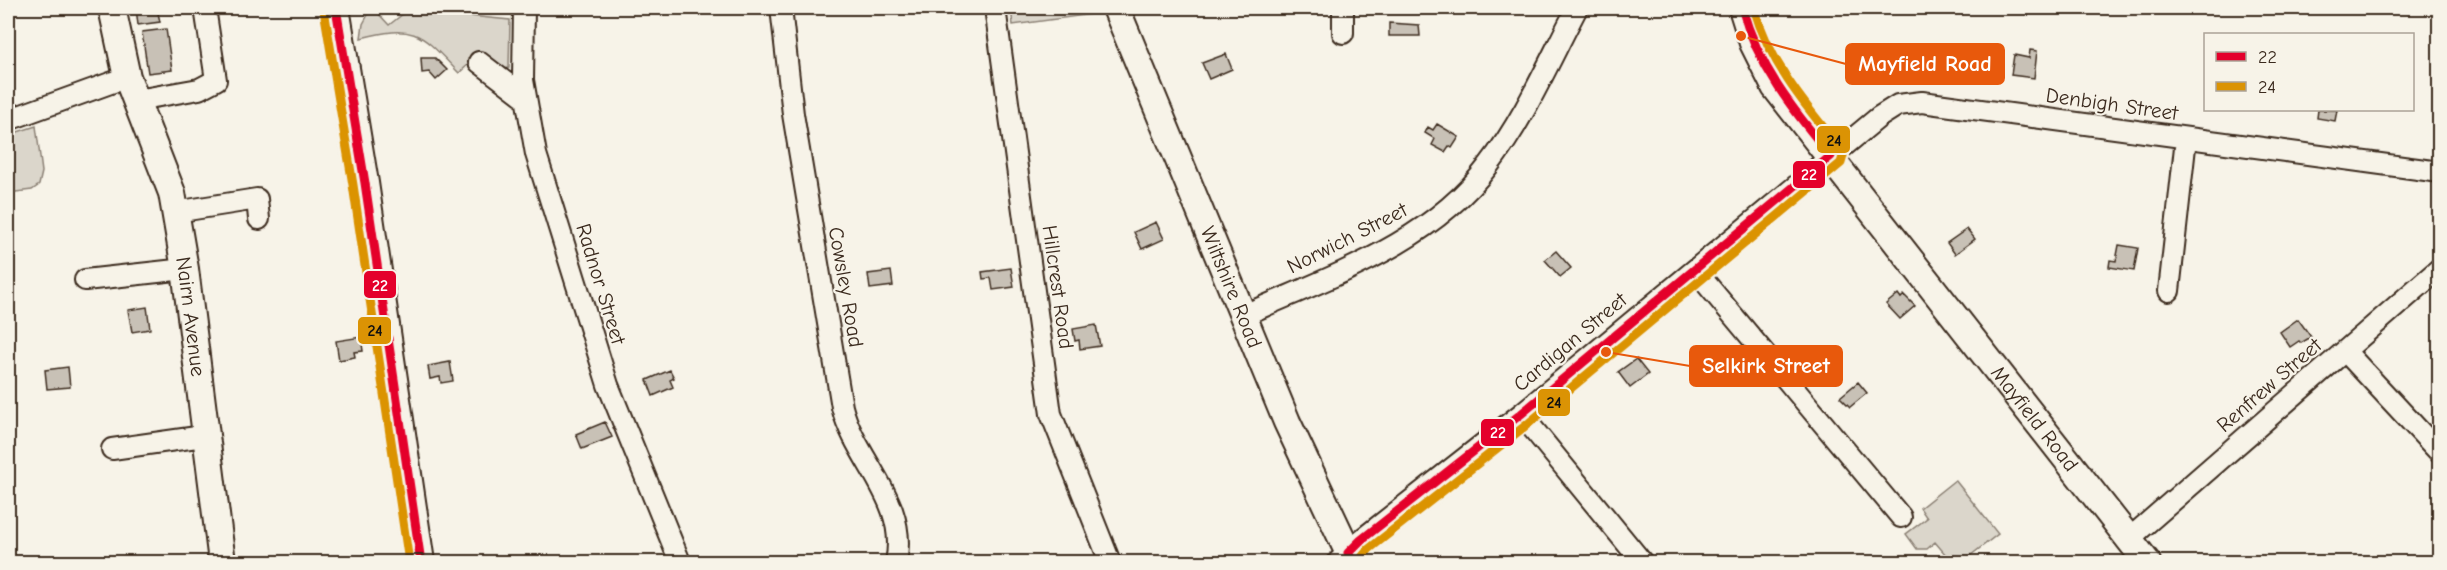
<svg xmlns="http://www.w3.org/2000/svg" width="2447" height="570" font-family="'Comic Neue',sans-serif">
  <rect width="100%" height="100%" fill="#f7f3e8"/>
  <filter id="ink" filterUnits="userSpaceOnUse"><feTurbulence type="fractalNoise" baseFrequency=".0167" numOctaves="2"/><feDisplacementMap in="SourceGraphic" scale="12" xChannelSelector="R" yChannelSelector="G"/><feConvolveMatrix kernelMatrix="1 2 1 2 8 2 1 2 1" color-interpolation-filters="sRGB"/></filter>
  <g filter="url(#ink)">
    <path fill="#dbd6cb" stroke="#8b8074" stroke-width="1.5" d="M1011 8H1097L1100 13 1013 25Z
      M408 10 510 20 509 68 501 69 482 52 459 73C422 35 417 23 361 38L363 24 370 11H376L389 25Z
      M36 126 42 172 39 185 32 190 8 193V135Z
      M1955 480 1998 534 1962 562H1952L1935 542 1927 549H1917L1906 534 1927 518 1920 508Z"/>
    <path fill="#c8c1b6" stroke="#3b2a1e" stroke-width="1.5" d="M136 8H157L160 22 138 25Z
      M1389 23 1419 25 1420 36H1389Z
      M166 29 172 70 148 73 142 32Z
      M2030 50 2037 51 2034 78 2011 75 2014 55 2029 58Z
      M1226 54 1232 69 1209 79 1202 63Z
      M421 58H435L447 70 436 80 429 72 422 73Z
      M2318 110H2337L2335 121 2317 118Z
      M1437 124 1459 137 1452 148 1449 146 1445 152 1432 145 1435 139 1425 133 1428 127 1433 130Z
      M1156 222 1164 239 1142 249 1134 232Z
      M1967 229 1975 239 1955 254 1947 243Z
      M2119 245 2138 248 2134 271 2109 267 2110 260 2116 261Z
      M1556 251 1571 268 1560 277 1545 260Z
      M1011 268 1014 287 993 290 991 278 983 279 982 272Z
      M891 271 893 286 870 289 868 274Z
      M1898 294 1901 298 1904 295 1915 306 1900 319 1886 304Z
      M147 307 150 329 132 332 128 310Z
      M2298 319 2311 337 2301 343 2299 341 2290 347 2280 332Z
      M1096 325 1100 346 1080 349 1079 340 1075 341 1073 329Z
      M361 337 363 351 354 352 355 357 339 360 336 341Z
      M1636 359 1648 374 1630 388 1618 372Z
      M450 362 453 381 441 383 440 377 430 379 428 366Z
      M68 367 70 387 47 389 45 370Z
      M670 370 674 378 670 380 673 387 653 396 647 380Z
      M1858 382 1867 393 1850 407 1840 397Z
      M605 422 612 437 582 449 576 434Z"/>
    <g fill="none" stroke-linecap="round" stroke-linejoin="round">
      <g stroke="#3b2a1e" stroke-width="24">
        <path id="minor" d="M524 8 523 80 536 154 608 385 680 562
          M781 8 793 114 842 407C856 462 909 501 896 562
          M995 8 1051 414 1110 562
          M1343 8V33
          M479 62 526 98
          M137 100 199 89 216 80 205 8
          M8 120 127 77
          M175 212 257 199 259 219
          M1695 270 1901 517
          M85 280 185 269
          M2169 291 2186 138
          M1242 316C1328 277 1429 245 1488 166 1525 118 1549 61 1577 8
          M2345 351 2440 453
          M1521 414 1642 562
          M112 449 204 436
          M2129 539 2440 268
          M1338 562 1361 540 1521 414 1879 117 1898 105 1922 102 2440 172"/>
      </g>
      <g stroke="#3b2a1e" stroke-width="30">
        <g id="tertiary">
          <path id="s1" d="M112 8 127 77 172 193 185 269 222 562"/>
          <path d="M336 8 365 183 421 562"/>
          <path id="s2" d="M1116 8 1287 422 1353 562"/>
          <path id="s3" d="M1742 8 1753 43 1775 87 2147 562"/>
        </g>
      </g>
      <use href="#minor" stroke="#f7f3e8" stroke-width="20"/>
      <use href="#tertiary" stroke="#f7f3e8" stroke-width="26"/>
      <g stroke="#f7f3e8" stroke-width="14">
        <path id="bus-1" d="M336 8 365 183 421 562
          M1353 562 1348 553 1361 540 1521 414 1831 156C1793 110 1758 67 1742 8"/>
      </g>
      <g stroke="#f7f3e8" stroke-width="14">
        <path id="bus-2" d="M324 10 353 185 409 562
          M1363 556 1369 549 1529 423 1841 163 1843 156 1841 149C1805 105 1770 64 1754 8"/>
      </g>
      <use href="#bus-1" stroke="#e4002b" stroke-width="9"/>
      <use href="#bus-2" stroke="#db9304" stroke-width="9"/>
    </g>
  </g>
  <g text-anchor="middle" stroke-width="4.5" stroke-linejoin="round" paint-order="stroke">
    <g font-size="21" fill="#3b2a1e" stroke="#f7f3e8">
      <text transform="translate(2112 104) rotate(8)" y="7">Denbigh Street</text>
      <text transform="translate(1347 238) rotate(-27)" y="7">Norwich Street</text>
      <text transform="translate(601 284) rotate(73)" y="7">Radnor Street</text>
      <text transform="translate(846 287) rotate(80)" y="7">Cowsley Road</text>
      <text transform="translate(1058 287) rotate(82)" y="7">Hillcrest Road</text>
      <text dy="7" stroke="none"><textPath href="#s2" startOffset="302">Wiltshire Road</textPath></text>
      <text dy="7" stroke="none"><textPath href="#s1" startOffset="320">Nairn Avenue</textPath></text>
      <text transform="translate(1570 342) rotate(-40)" y="7">Cardigan Street</text>
      <text transform="translate(2269 385) rotate(-41)" y="7">Renfrew Street</text>
      <text dy="7" stroke="none"><textPath href="#s3" startOffset="507">Mayfield Road</textPath></text>
    </g>
  </g>
  <path fill="none" stroke="#e8590c" stroke-width="2" d="M1741 36L1846 64M1606 352L1690 366"/>
  <g fill="#e8590c" stroke="#f7f3e8" stroke-width="2">
    <circle cx="1741" cy="36" r="6"/>
    <circle cx="1606" cy="352" r="6"/>
  </g>
  <g fill="#e8590c" stroke="#e8590c" stroke-width="2">
    <rect x="1846" y="44" width="158" height="40" rx="6"/>
    <rect x="1690" y="346" width="152" height="40" rx="6"/>
  </g>
  <g font-size="22" text-anchor="middle" font-weight="bold" fill="#fff">
    <text x="1925" y="71">Mayfield Road</text>
    <text x="1766" y="373">Selkirk Street</text>
  </g>
  <g stroke="#f7f3e8" stroke-width="2">
    <rect x="1816" y="125" width="35" height="29" rx="6" fill="#db9304"/>
    <rect x="1792" y="160" width="34" height="29" rx="6" fill="#e4002b"/>
    <rect x="363" y="270" width="34" height="29" rx="6" fill="#e4002b"/>
    <rect x="357" y="316" width="35" height="29" rx="6" fill="#db9304"/>
    <rect x="1537" y="388" width="34" height="29" rx="6" fill="#db9304"/>
    <rect x="1480" y="418" width="35" height="29" rx="6" fill="#e4002b"/>
  </g>
  <g font-size="16" text-anchor="middle" font-weight="bold" fill="#fff">
    <text x="1809" y="180">22</text>
    <text x="380" y="291">22</text>
    <text x="1498" y="438">22</text>
  </g>
  <g font-size="16" text-anchor="middle" font-weight="bold" fill="#111">
    <text x="1834" y="146">24</text>
    <text x="375" y="336">24</text>
    <text x="1554" y="408">24</text>
  </g>
  <rect width="2447" height="570" fill="none" stroke="#f7f3e8" stroke-width="30"/>
  <rect x="15" y="15" width="2417" height="540" fill="none" stroke="#3b2a1e" stroke-width="2" filter="url(#ink)"/>
  <rect x="2204" y="33" width="210" height="78" fill="#f7f3e8" stroke="#aca397" stroke-width="1.5"/>
  <rect x="2216" y="52" width="30" height="9" fill="#e4002b" stroke="#aca397" stroke-width="1.5"/>
  <text x="2258" y="63" font-size="18" fill="#3b2a1e">22</text>
  <rect x="2216" y="82" width="30" height="9" fill="#db9304" stroke="#aca397" stroke-width="1.5"/>
  <text x="2258" y="93" font-size="18" fill="#3b2a1e">24</text>
</svg>
